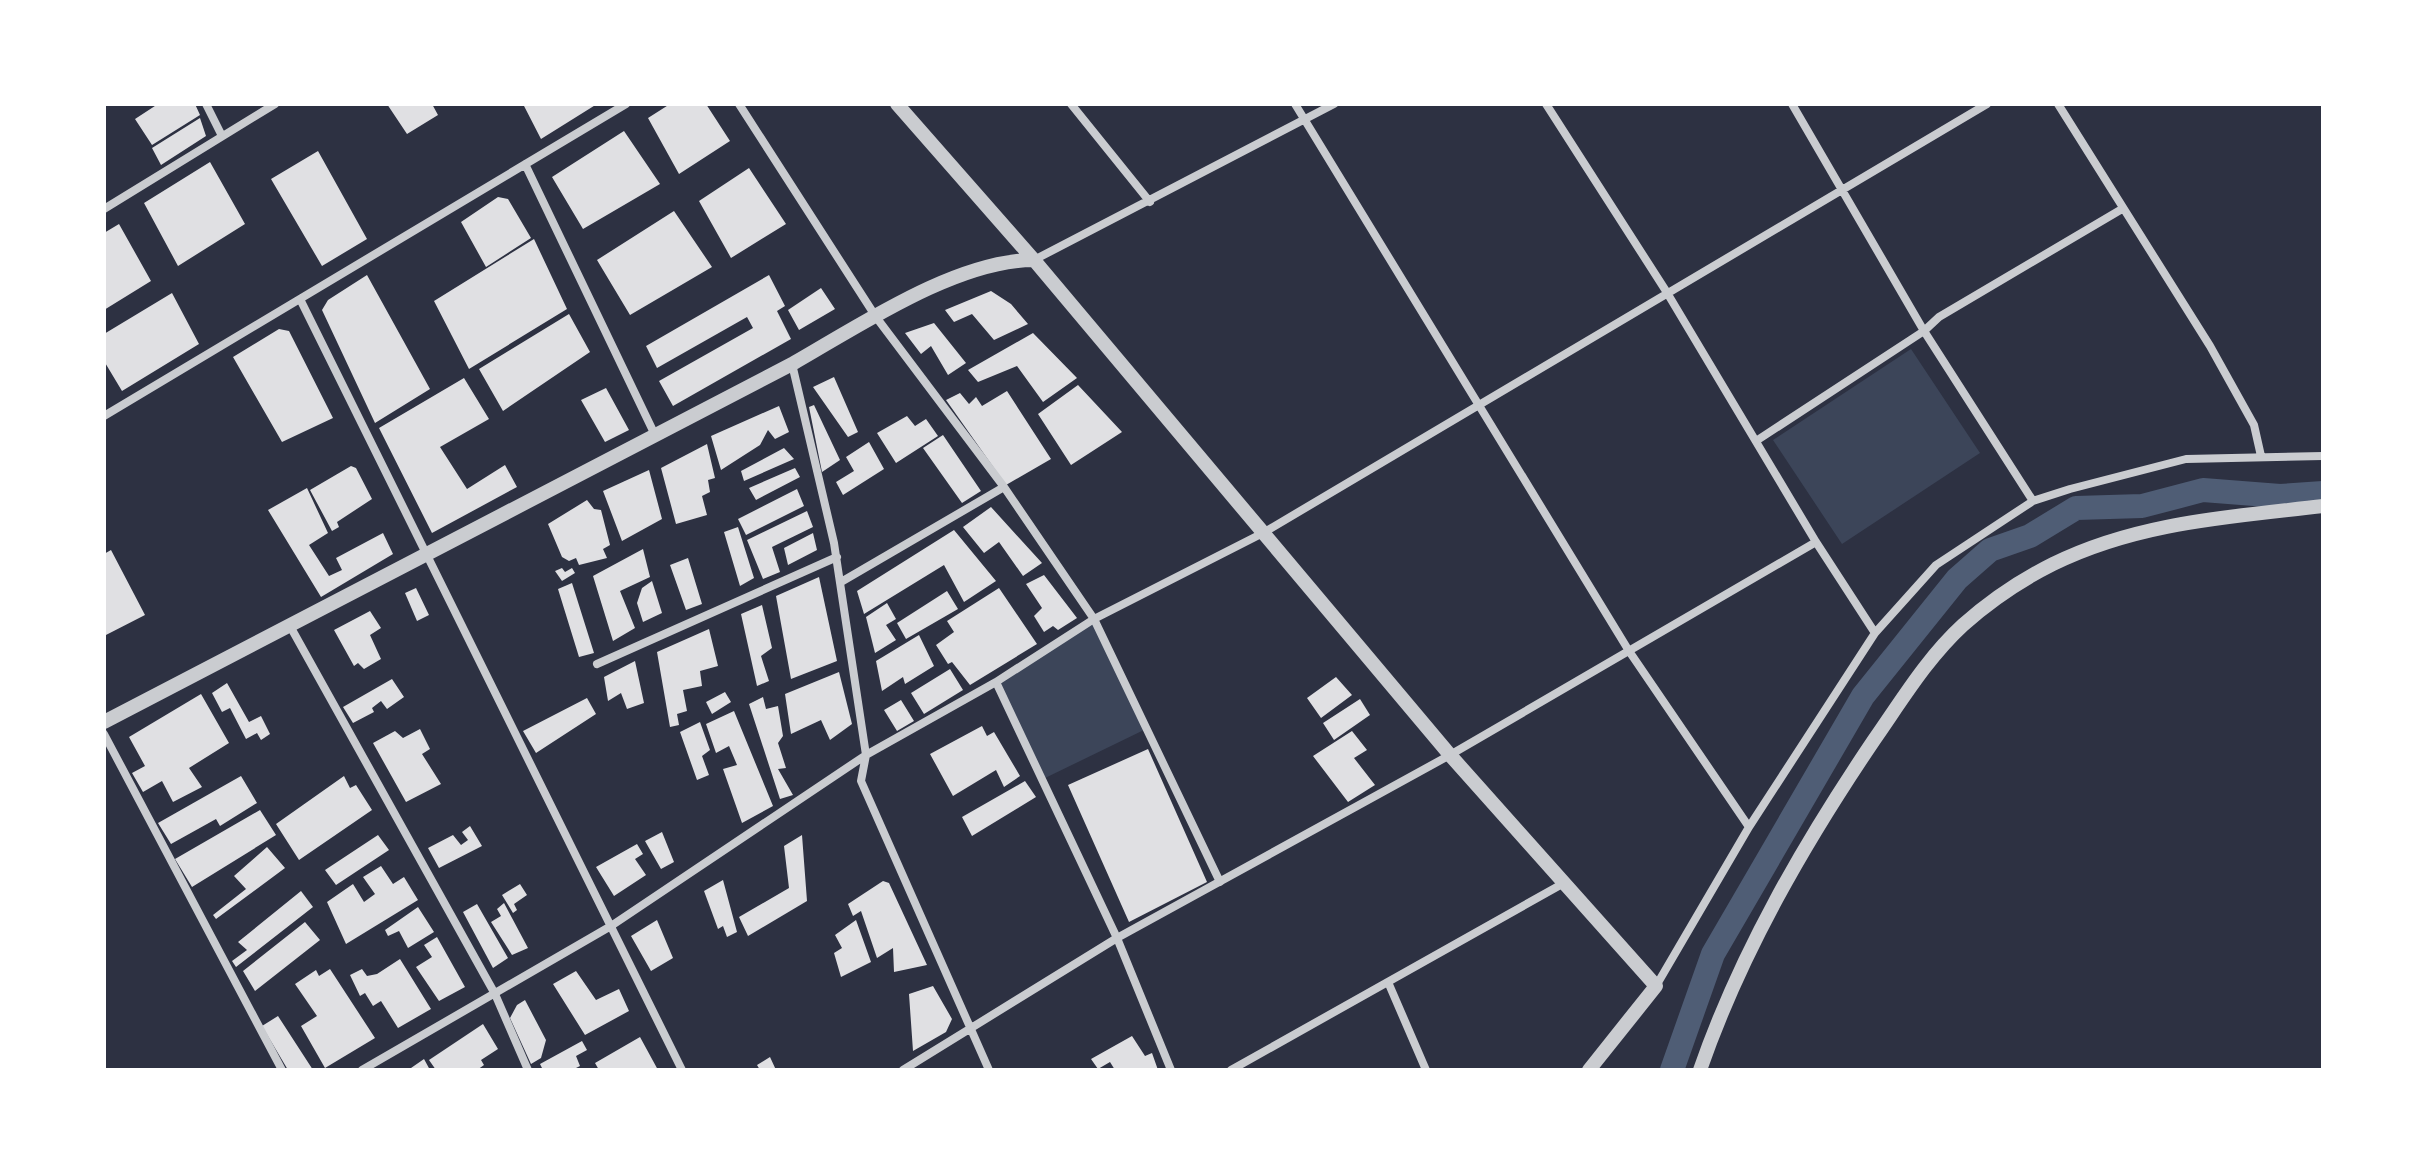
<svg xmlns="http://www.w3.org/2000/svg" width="2427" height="1174" font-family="'Fira Sans Condensed',sans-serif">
  <rect width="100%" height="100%" fill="#2d3142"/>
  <path fill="#3c4559" d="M1911 349 1980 453 1842 544 1773 440Z
    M1094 619 1148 728 1043 779 996 682Z"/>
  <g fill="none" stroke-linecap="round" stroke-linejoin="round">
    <path stroke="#4f5d75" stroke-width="24" d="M1672 1070 1713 954 1863 696 1957 579 1990 550 2030 536 2076 508 2142 506 2203 490 2280 496 2323 493"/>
  </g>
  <path fill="#e0e0e3" d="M158 104H195L200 115 152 145 135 119Z
    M387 104H432L438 115 407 134Z
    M523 104H597L541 139Z
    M670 104H706L730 141 679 174 648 118Z
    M200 118 206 136 161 165 152 148Z
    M624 131 660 184 583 229 552 177Z
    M318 151 367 239 322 266 271 179Z
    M210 162 245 224 178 266 144 203Z
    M749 168 786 224 731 258 699 201Z
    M498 197 508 199 531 238 486 267 461 222Z
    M674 211 712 267 630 315 597 260Z
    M119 224 151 281 104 310V233Z
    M534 239 567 309 469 369 434 301Z
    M367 275 430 389 375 423 322 310 328 300Z
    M769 275 785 306 777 311 791 339 673 406 659 381 753 328 747 317 657 368 646 346Z
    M821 288 835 309 799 330 788 310Z
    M991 291 1011 304 1028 324 994 340 972 314 954 322 945 310Z
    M172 293 199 344 122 391 104 361V334Z
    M569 314 590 352 503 411 479 369Z
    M934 323 966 363 948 375 931 346 921 354 905 333Z
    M279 329 289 331 333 418 282 442 233 357Z
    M1033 333 1077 378 1043 402 1017 366 978 382 968 370Z
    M834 377 858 432 848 437 813 387Z
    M464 378 489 419 440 447 467 489 505 465 517 487 432 533 379 428Z
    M1078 385 1122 432 1071 465 1038 414Z
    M606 388 629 430 605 442 581 400Z
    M1007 391 1051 459 1006 485 946 400 960 393 969 404 976 397 982 406Z
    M814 405 840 460 822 472 809 407Z
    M779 406 789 432 775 439 768 430 760 445 721 470 711 436Z
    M907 416 915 426 926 419 938 436 896 463 877 433Z
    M943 435 981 491 962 503 923 448Z
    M869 442 884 469 843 495 836 482 854 471 846 457Z
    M707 444 715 478 708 480 710 492 702 496 707 515 676 524 661 468Z
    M784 448 794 459 744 481 741 471Z
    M351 466 356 468 372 499 337 522 339 527 332 531 310 490Z
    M795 468 800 477 756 500 749 488Z
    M649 470 662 519 622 541 603 491Z
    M307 488 328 533 309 545 329 576 342 570 336 558 383 533 393 554 321 597 268 510Z
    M797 489 804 506 746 535 738 519Z
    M587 500 594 509 601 510 610 545 603 549 607 558 579 565 576 558 569 561 562 557 548 524Z
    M991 507 1042 563 1023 576 999 542 984 553 963 527Z
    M807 511 813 527 772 547 780 572 763 579 747 540Z
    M738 527 754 578 740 586 724 532Z
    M954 530 996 581 964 602 944 565 864 614 857 591Z
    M813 533 817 550 788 565 784 548Z
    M643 549 650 577 620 591 635 628 613 641 593 576Z
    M111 550 145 615 104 636V554Z
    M688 558 702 604 686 610 670 565Z
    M562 568 565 572 572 568 575 573 562 581 555 571Z
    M1044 575 1077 618 1058 630 1053 626 1044 632 1034 616 1042 608 1026 584Z
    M819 577 837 661 791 679 776 596Z
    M652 581 662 613 643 622 637 603 642 588Z
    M572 583 594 653 579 657 558 589Z
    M416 588 429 615 417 621 405 593Z
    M999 588 1037 644 970 685 952 662 948 664 936 645 954 632 947 621Z
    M947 591 958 609 906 639 897 623Z
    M887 603 896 619 886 625 896 640 875 653 866 617Z
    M762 605 772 648 761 656 769 681 757 686 741 614Z
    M370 611 381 628 370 635 381 659 364 669 358 663 354 666 334 630Z
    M709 629 718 666 700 671 702 686 683 690 687 711 677 714 679 725 670 727 657 652Z
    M919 635 934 666 905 684 903 677 882 691 876 661Z
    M635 661 644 703 627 709 621 693 608 701 604 677Z
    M950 669 963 690 924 714 911 693Z
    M839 672 852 724 830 740 821 720 791 734 785 694Z
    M1336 677 1352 695 1321 718 1307 698Z
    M392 679 404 697 387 709 381 701 372 708 374 712 353 723 343 707Z
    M227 683 249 722 261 716 270 734 261 740 257 733 246 739 230 708 222 712 212 693Z
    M725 692 731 702 712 714 706 702Z
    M201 694 229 743 189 768 202 787 173 802 162 781 143 792 132 773 145 766 129 737Z
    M763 697 766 709 778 706 783 736 778 743 786 768 778 769 793 795 780 799 749 704Z
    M587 698 596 714 536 753 523 731Z
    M1360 699 1370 715 1334 740 1323 723Z
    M901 700 914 721 897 731 884 710Z
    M734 711 773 806 742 823 723 769 737 765 729 746 716 753 706 724Z
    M700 722 710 750 702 756 709 775 697 780 680 732Z
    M982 726 987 736 994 732 1020 776 1004 787 996 770 953 796 930 754Z
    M420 729 430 749 422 754 441 784 406 802 373 743 395 731 403 738Z
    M1352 731 1367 750 1354 758 1375 785 1348 802 1313 756Z
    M1148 749 1207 882 1129 922 1068 785Z
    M241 776 257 803 220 826 216 819 171 844 158 823Z
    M344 776 350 788 356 785 372 810 299 860 276 824Z
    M1025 781 1036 797 972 836 962 817Z
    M260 810 276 835 192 887 175 859Z
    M470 826 482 846 439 868 428 848 453 835 461 845 468 840 462 832Z
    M662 832 674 862 661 869 645 841Z
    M378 835 389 850 336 885 325 870Z
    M802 835 807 901 748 936 739 917 789 888 784 846Z
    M637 844 643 854 635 859 646 875 614 896 596 867Z
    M267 847 285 868 216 919 213 915 246 889 234 876Z
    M381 866 393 884 404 877 418 900 346 944 327 902 353 884 364 902 375 894 363 877Z
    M723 880 737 932 727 937 723 926 718 929 704 891Z
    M883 881 889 883 927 965 894 972 893 948 877 958 861 911 853 916 848 904Z
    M520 884 527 895 514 904 517 910 513 913 502 895Z
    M301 891 313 907 236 967 232 961 247 950 238 942Z
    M504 903 528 948 512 955 491 922 501 916 497 909Z
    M477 904 508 958 493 968 463 912Z
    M418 907 434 932 408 948 399 931 388 936 385 930Z
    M657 920 673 958 651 971 631 936Z
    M856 920 871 962 841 977 834 953 842 948 835 935Z
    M305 922 320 940 255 991 243 971Z
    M437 937 465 987 439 1001 416 967 432 957 424 945Z
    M400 959 431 1009 398 1028 381 1001 373 1006 365 993 360 996 350 975 362 969 367 976 377 974Z
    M330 969 375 1038 325 1068 301 1026 317 1016 295 984 316 970 319 976Z
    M576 971 596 1000 619 989 629 1011 585 1035 553 984Z
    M933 986 952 1019 946 1032 913 1051 909 994Z
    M525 1000 546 1040 541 1058 531 1064 510 1018 517 1005Z
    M278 1016 313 1070H288L262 1026Z
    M483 1024 498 1049 481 1060 484 1065 477 1070H436L429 1060Z
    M1132 1036 1145 1056 1152 1053 1158 1070H1115L1110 1062 1098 1069 1091 1059Z
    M640 1037 658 1070H599L595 1063Z
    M582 1041 587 1050 576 1056 580 1066 572 1070H543L540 1064Z
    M770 1057 776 1070H760L757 1065Z
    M424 1059 430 1070H412L411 1068Z"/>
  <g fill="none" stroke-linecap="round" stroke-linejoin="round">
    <path stroke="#caccd0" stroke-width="8" d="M206 104 222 136
      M739 104 876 317 1004 487 1094 619 1220 882
      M1071 104 1150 202
      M1295 104 1629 651 1749 827
      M1546 104 1666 291 1816 542 1875 633
      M1792 104 1924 331 2033 501
      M2058 104 2210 346 2254 425 2261 456
      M525 164 655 435
      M104 209 275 104
      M1034 260 1334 104
      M300 299 682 1070
      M792 364 834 543 866 755 861 781 989 1070
      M104 416 626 104
      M1756 441 1924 331 1939 317 2122 209
      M841 582 1004 487
      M290 626 495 994 528 1070
      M597 664 837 557
      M996 682 1117 938 1171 1070
      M104 734 282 1070
      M1388 982 1426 1070
      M1656 986 1749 827 1875 633 1936 565 2033 501 2070 489 2186 459 2323 456
      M362 1070 611 926 866 755 996 682 1094 619 1263 533 1987 104
      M903 1070 1117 938 1450 755 1816 542
      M1231 1070 1564 883"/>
    <path stroke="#caccd0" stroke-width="14" d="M897 104 1034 260 1450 755 1656 986 1589 1070
      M104 722 792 364C859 326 956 260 1034 260
      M1700 1070C1741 952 1805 842 1874 740 1902 700 1927 658 1963 625 1990 601 2021 580 2053 564 2138 522 2230 517 2323 506"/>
  </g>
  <rect width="2427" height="1174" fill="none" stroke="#ffffff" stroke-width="212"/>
</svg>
